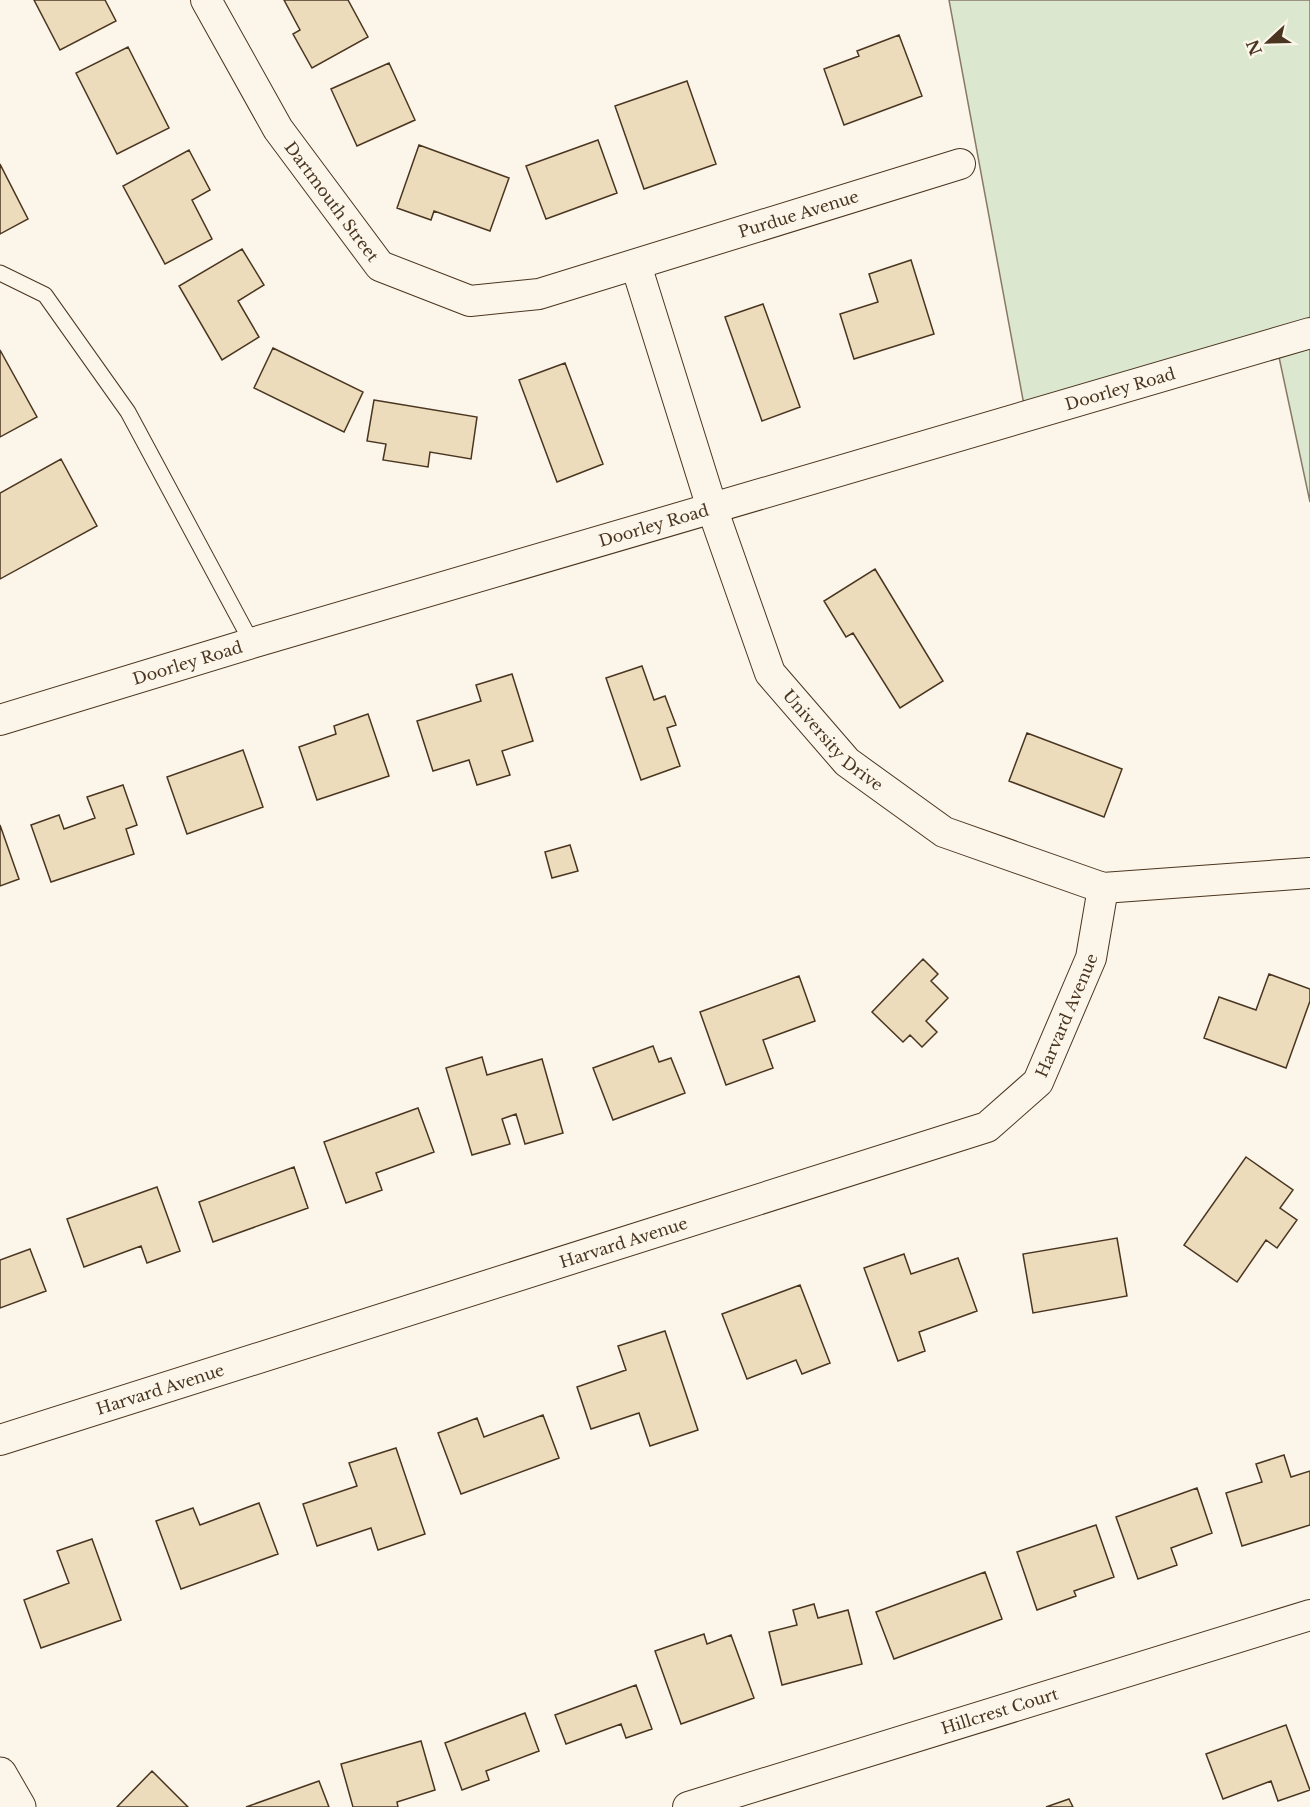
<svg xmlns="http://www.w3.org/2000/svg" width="1310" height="1807" font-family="'Libre Baskerville',serif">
  <rect width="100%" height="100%" fill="#fbf6e9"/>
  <path fill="#dce7d0" stroke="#887966" stroke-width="1.5" d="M949 0H1310V502L1276 343 1026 416Z"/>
  <path fill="#ecdcbc" stroke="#4a3520" stroke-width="1.5" d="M34 0H105L116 21 60 50Z
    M284 0H348L368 37 312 68 293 34 300 30Z
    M899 35 922 96 844 125 824 69 859 56 857 51Z
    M128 47 169 128 117 154 76 73Z
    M389 63 415 120 357 146 331 89Z
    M687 81 716 164 644 189 615 106Z
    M598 140 617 193 546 219 526 166Z
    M419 145 509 178 490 231 434 211 431 220 397 208Z
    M189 150 210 190 192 200 212 239 165 264 123 186Z
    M0 164 28 219 0 234Z
    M242 249 264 285 238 301 259 337 222 360 179 286Z
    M911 260 934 334 854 359 840 314 878 302 869 274Z
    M763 304 800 407 762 421 725 317Z
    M273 348 363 392 344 432 254 388Z
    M0 350 37 417 0 437Z
    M565 363 603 464 557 482 519 380Z
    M374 400 477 417 471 459 430 452 428 467 383 460 386 444 367 441Z
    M61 459 97 526 0 579V493Z
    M875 569 943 681 900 708 853 633 846 637 824 601Z
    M642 666 654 700 665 696 676 725 667 728 680 766 641 780 606 678Z
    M512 674 533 741 502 751 510 775 477 785 469 760 433 771 417 721 481 701 476 685Z
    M368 714 389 776 317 800 299 747 336 734 334 726Z
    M1027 733 1122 769 1104 817 1009 781Z
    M243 750 263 807 187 834 167 777Z
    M123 785 137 825 126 829 134 854 51 882 31 825 59 815 64 829 95 818 87 797Z
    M0 825 19 879 0 886Z
    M570 845 578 871 552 878 545 852Z
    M923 959 938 974 931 981 948 998 926 1021 937 1032 922 1047 910 1035 903 1042 872 1012Z
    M1269 974 1310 989V1001L1286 1068 1204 1038 1219 997 1256 1010Z
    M799 976 815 1021 763 1040 773 1068 726 1085 700 1012Z
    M653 1046 659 1062 671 1058 685 1093 613 1120 593 1068Z
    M482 1057 487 1075 542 1059 563 1133 525 1144 516 1114 502 1119 510 1144 472 1155 446 1068Z
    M418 1108 434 1152 376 1173 382 1190 346 1203 324 1142Z
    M1246 1157 1293 1190 1280 1208 1297 1220 1277 1248 1266 1240 1237 1282 1184 1245Z
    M294 1167 308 1208 213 1242 199 1202Z
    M157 1187 180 1251 147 1263 141 1246 84 1267 67 1219Z
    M1117 1238 1127 1296 1033 1313 1023 1254Z
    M30 1249 46 1291 0 1308V1260Z
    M904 1254 911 1274 958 1258 977 1311 919 1332 925 1351 898 1361 864 1268Z
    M800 1285 830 1363 802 1374 796 1360 747 1379 722 1314Z
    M665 1331 698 1430 650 1446 639 1413 591 1429 577 1387 626 1370 618 1346Z
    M543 1415 559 1458 461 1494 438 1433 477 1418 484 1437Z
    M396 1448 425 1534 378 1550 371 1528 317 1546 303 1504 357 1486 349 1463Z
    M1284 1455 1291 1477 1310 1471V1525L1242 1546 1226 1493 1262 1482 1256 1464Z
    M1197 1488 1212 1533 1171 1548 1177 1565 1138 1579 1116 1517Z
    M259 1503 278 1554 181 1589 156 1521 193 1508 200 1525Z
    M1096 1525 1114 1577 1074 1591 1076 1596 1037 1610 1017 1552Z
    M92 1539 121 1620 41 1648 24 1600 69 1583 57 1551Z
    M985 1572 1002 1619 894 1659 876 1612Z
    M814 1604 818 1618 848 1610 862 1664 782 1685 769 1632 797 1625 793 1610Z
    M704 1634 707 1644 731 1635 754 1698 681 1724 655 1651Z
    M636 1685 652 1729 626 1738 621 1724 566 1744 555 1715Z
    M525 1713 539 1751 486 1771 489 1780 462 1790 445 1743Z
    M1286 1725 1310 1790 1278 1801 1271 1781 1223 1799 1206 1754Z
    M421 1741 435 1790 397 1802 398 1807H353L341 1764Z
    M152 1771 188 1807H117Z
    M319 1781 329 1807H246Z
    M1069 1799 1073 1807H1046Z"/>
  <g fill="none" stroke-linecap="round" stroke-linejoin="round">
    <g stroke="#4a3520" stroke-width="17">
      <path id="service" d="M0 273 45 295 128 412 252 643"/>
    </g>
    <g stroke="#4a3520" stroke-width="32">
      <g id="minor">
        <path id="s1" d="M206 0 278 129 380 266 470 301 539 294 960 164"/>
        <path id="s2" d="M636 265 712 508 770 673 847 762 944 832 1103 888 1310 873"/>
        <path id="s3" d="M0 720 252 643 1310 333"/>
        <path id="s4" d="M0 1440 987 1127 1038 1082 1091 958 1103 888"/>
        <path id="s5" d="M688 1807 1310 1615"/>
      </g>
    </g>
    <g stroke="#4a3520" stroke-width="35">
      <path id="secondary" d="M0 1774 19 1807"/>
    </g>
    <use href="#service" stroke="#fbf6e9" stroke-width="15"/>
    <use href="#minor" stroke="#fbf6e9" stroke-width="30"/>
    <use href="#secondary" stroke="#fbf6e9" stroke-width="33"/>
  </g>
  <g text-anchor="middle" stroke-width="4.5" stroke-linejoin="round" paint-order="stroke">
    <g font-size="16" fill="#4a3520" stroke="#fbf6e9">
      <text dy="6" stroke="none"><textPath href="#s1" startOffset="238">Dartmouth Street</textPath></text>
      <text dy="6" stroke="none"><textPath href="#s1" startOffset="756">Purdue Avenue</textPath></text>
      <text dy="6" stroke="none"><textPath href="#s3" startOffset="1168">Doorley Road</textPath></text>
      <text dy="6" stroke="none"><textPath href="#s3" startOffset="682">Doorley Road</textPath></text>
      <text dy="6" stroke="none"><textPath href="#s3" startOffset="196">Doorley Road</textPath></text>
      <text dy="6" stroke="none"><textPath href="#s2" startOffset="522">University Drive</textPath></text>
      <text dy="6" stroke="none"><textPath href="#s4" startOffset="1176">Harvard Avenue</textPath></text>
      <text dy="6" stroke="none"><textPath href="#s4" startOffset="654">Harvard Avenue</textPath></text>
      <text dy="6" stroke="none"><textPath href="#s4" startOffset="168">Harvard Avenue</textPath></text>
      <text dy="6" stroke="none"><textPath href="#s5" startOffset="326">Hillcrest Court</textPath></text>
    </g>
  </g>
  <g transform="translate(1268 42) rotate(248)" stroke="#fbf6e9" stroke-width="4.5" paint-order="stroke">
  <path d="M0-4.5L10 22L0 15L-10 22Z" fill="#4a3520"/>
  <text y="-9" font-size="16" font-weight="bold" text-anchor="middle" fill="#4a3520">N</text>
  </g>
</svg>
